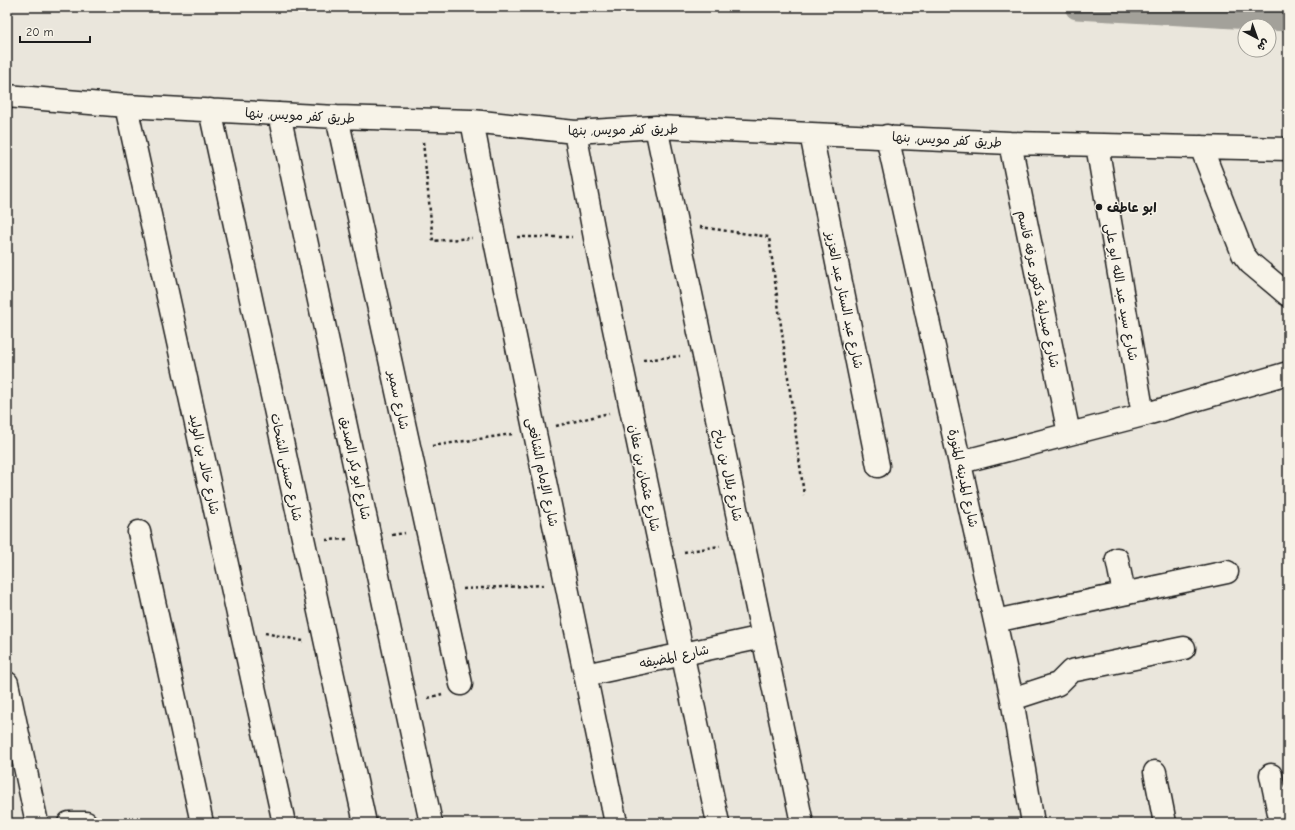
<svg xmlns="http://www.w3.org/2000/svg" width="1295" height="830" font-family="'Comic Neue','Playpen Sans Arabic',sans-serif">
  <rect width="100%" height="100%" fill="#eae6dc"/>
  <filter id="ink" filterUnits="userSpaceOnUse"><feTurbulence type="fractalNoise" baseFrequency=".025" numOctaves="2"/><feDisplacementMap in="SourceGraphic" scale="8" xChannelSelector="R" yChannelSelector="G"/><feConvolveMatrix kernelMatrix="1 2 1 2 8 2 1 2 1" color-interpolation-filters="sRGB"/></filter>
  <g filter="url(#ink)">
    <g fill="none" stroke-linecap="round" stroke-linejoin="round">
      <path stroke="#a3a19a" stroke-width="25" d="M1077 7 1288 19"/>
      <g stroke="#1c1c1c" stroke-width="25">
        <path id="street" d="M7 96 126 106 337 117 472 121 575 132 656 127 1010 143 1288 149
          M126 106 284 823
          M210 110 365 823
          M279 114 431 823
          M337 117 461 684
          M472 121 494 236 616 823
          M656 127 802 823
          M575 132 595 238 718 823
          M811 134 878 466
          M887 136 995 621 1012 699 1033 823
          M1010 143 1069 434
          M1097 145 1143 415
          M1201 147 1243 254 1250 263 1288 295
          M961 462 1143 415 1288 373
          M139 532 202 823
          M1117 559 1124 593
          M995 621 1227 572
          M585 675 763 637
          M7 683 37 823
          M1012 699 1058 684 1071 671 1184 648
          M1155 772 1165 823
          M1271 775 1281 823
          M69 823H86"/>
      </g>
      <path stroke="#1c1c1c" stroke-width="2.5" stroke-dasharray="3 3" stroke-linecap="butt" d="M423 142 433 241 472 238
        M700 227 769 237 804 495
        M517 237H572
        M643 360 680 356
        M556 426 609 413
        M432 446 512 434
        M392 535 405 533
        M326 540 347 539
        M684 552 720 546
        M463 589 544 585
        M265 633 303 641
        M428 698 442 694"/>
      <use href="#street" stroke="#f7f3e8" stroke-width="22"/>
    </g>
  </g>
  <circle fill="#1c1c1c" stroke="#f7f3e8" stroke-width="1.5" cx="1099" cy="207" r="4"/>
  <g text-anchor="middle" stroke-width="3" stroke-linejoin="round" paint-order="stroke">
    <g font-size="13" fill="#1c1c1c" stroke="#f7f3e8">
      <text transform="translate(300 115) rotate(3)" y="5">طريق كفر مويس, بنها</text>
      <text transform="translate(623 129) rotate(-1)" y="5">طريق كفر مويس, بنها</text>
      <text transform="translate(947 139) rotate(3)" y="5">طريق كفر مويس, بنها</text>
      <text transform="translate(1039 289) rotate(78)" y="5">شارع صيدلية دكتور عرفه قاسم</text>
      <text transform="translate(1122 292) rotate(80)" y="5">شارع سيد عبد الله ابو على</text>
      <text transform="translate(845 300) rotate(78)" y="5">شارع عبد الستار عبد العزيز</text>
      <text transform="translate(399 400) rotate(78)" y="5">شارع سمير</text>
      <text transform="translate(205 464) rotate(78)" y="5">شارع خالد بن الوليد</text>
      <text transform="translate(287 467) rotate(78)" y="5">شارع حسنى الشحات</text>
      <text transform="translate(356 468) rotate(78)" y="5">شارع ابو بكر الصديق</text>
      <text transform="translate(543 472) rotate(78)" y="5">شارع الإمام الشافعى</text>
      <text transform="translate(729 475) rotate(78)" y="5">شارع بلال بن رباح</text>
      <text transform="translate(645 478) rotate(78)" y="5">شارع عثمان بن عفان</text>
      <text transform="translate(964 478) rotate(78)" y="5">شارع المدينه المنورة</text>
      <text transform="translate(674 656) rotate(-12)" y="5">شارع المضيفه</text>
    </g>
    <g font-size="13" font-weight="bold" fill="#1c1c1c" stroke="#f7f3e8" text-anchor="start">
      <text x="1107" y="212">ابو عاطف</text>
    </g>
  </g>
  <rect width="1295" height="830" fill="none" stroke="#f7f3e8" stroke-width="24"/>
  <rect x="12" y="12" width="1271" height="806" fill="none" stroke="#1c1c1c" stroke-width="1.5" filter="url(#ink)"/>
  <g transform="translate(1257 38) rotate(139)"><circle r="19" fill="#f7f3e8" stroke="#9f9d96"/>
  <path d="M0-3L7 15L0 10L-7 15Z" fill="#1c1c1c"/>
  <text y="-6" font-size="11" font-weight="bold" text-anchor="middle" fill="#1c1c1c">ش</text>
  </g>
  <path d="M20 36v6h70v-6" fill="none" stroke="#1c1c1c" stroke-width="2"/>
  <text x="26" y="36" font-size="12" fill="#1c1c1c" stroke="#f7f3e8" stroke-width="3" paint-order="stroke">20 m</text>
</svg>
